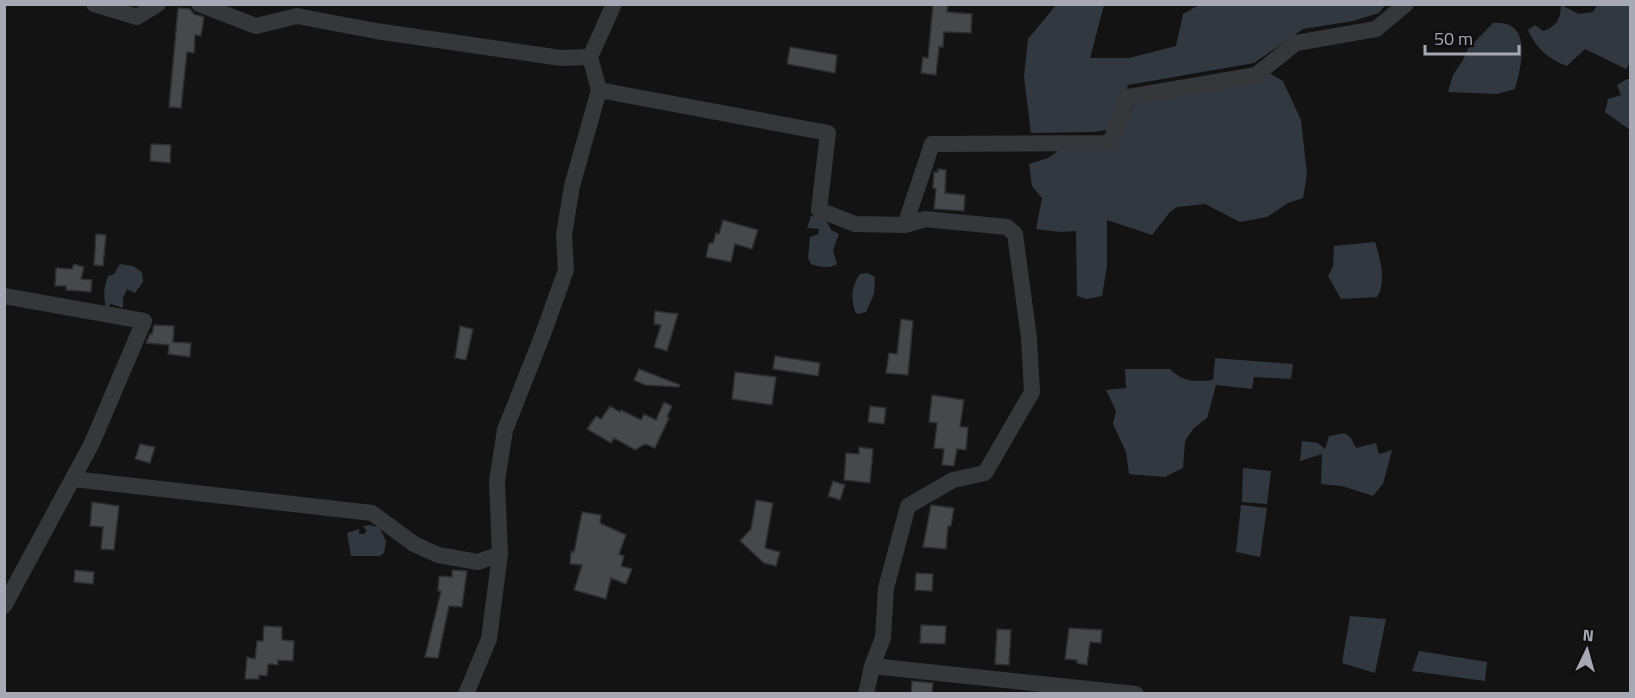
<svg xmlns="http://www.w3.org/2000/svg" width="1635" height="698" font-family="'Titillium Web',sans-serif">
  <rect width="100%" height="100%" fill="#131314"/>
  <path fill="#32383f" d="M1056 5H1104L1090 58H1129L1176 46 1183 14 1199 5H1385L1379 13 1353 21 1303 29 1254 63 1128 85 1112 129 1093 132 1031 133 1024 77 1028 39Z
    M1561 5 1579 14 1593 12 1597 5H1630V63L1626 69 1585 49 1567 66C1548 59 1536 48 1528 30L1535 25 1543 31C1558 26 1560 19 1561 5Z
    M1493 23C1534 20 1521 66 1515 89L1497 94 1448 92 1453 75 1463 60 1468 49Z
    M1267 72 1283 81 1301 120 1307 174 1303 198 1288 203 1267 217 1240 222 1205 204 1177 207 1170 212 1152 235 1107 220V266L1102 296 1087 299 1077 296 1076 231 1060 232 1036 229 1042 198 1032 186 1029 164 1048 158 1068 144 1116 141 1139 95Z
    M1627 79H1630V130L1605 112 1608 99 1621 95 1617 85Z
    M811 216 825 218 831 230 839 234 833 250 837 264C829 269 820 267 811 264L808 258 810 237 818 234 819 229 807 228Z
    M1375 242C1380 258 1387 282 1377 297L1341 299 1328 276 1333 266 1334 246Z
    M120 264 133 266 142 272 143 282 135 293 127 289 123 298V308L111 304 106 308C103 296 104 287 108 276L114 274Z
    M868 273 875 277 874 294 866 312 858 314 855 312C851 297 851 287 860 274Z
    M1215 358 1293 364 1291 379 1254 377 1252 389 1216 385 1207 418 1194 428 1185 441 1183 468 1165 477 1129 474 1126 452 1113 424 1116 411 1106 390 1126 388 1125 369H1170C1182 382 1197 382 1213 380Z
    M1345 433 1351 438 1356 448 1376 443 1379 454 1392 450 1383 484 1373 496 1342 486 1321 484 1322 454 1300 461 1302 441 1318 443 1325 449 1329 436Z
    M1243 468 1271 471 1267 504 1242 502Z
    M1241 505 1267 508 1260 557 1236 552Z
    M370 525 380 528 386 541 384 553 380 556H351L347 533 359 529V534H364L367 531 363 526Z
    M1350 616 1386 619 1375 673 1342 663Z
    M1419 651 1487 662 1485 681 1412 671Z"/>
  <path fill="#47484c" stroke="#2e2d30" stroke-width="1.5" d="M933 4H948L947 12 972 14 971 33 944 32 943 47H939L936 75 921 73 923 57 928 58Z
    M178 8 190 9 194 14 204 17 201 36 195 35 194 53 187 52 181 108 169 107Z
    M790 47 837 55 835 73 787 64Z
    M151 144 171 145 170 163 150 161Z
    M938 169 946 170 945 193 965 195 964 211 934 209 936 189 933 188 934 172H938Z
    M723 220 758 230 752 249 735 244 731 262 706 257 709 243H713L716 233 719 234Z
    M96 234 106 235 103 266 94 265Z
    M74 264 84 267 81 279 92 280 91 292 66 290V286H55L56 268 72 269Z
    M655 311 678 314 667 351 654 347 661 325 654 324Z
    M901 319 913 321 908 375 886 373 889 353 897 354Z
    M154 325 174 326 173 342 191 343 190 357 168 354 169 345 146 343 150 334H152Z
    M460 326 473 329 466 360 455 358Z
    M775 356 820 363 818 376 773 369Z
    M639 369 680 385 679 387 645 385 634 380Z
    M735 372 776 377 772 405 732 399Z
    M932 395 964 400 960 427H968L966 450 957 449 954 466 942 465 944 449 934 448 937 423 929 422Z
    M664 402 672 406 667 417 669 418 655 448 645 444 635 450 614 438 611 443 587 429 596 416 601 419 610 406 620 412 621 410 641 420 644 414 656 420Z
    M870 406 886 408 884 424 868 422Z
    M140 444 155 447 150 463 135 459Z
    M859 447 873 449 870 483 844 480 846 453 859 454Z
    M833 481 845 485 840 500 828 496Z
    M756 500 773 503 765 548 780 552 776 566 764 563 740 541 751 529Z
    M92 502 119 506 114 550 101 549 103 527 90 526Z
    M931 505 954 508 951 526H948L946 549 923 547Z
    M582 512 601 515 600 523 626 535 619 554 624 556 621 566 632 569 626 584 611 578 606 599 574 590 582 565 570 564 571 551 574 552Z
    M75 570 94 572 93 584 74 582Z
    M452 570 467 571 462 607 449 606 438 658 425 657 441 591H438L439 576 452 577Z
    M916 573 933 574 932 591 915 590Z
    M921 625 946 626 945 644 920 643Z
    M264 626 282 627V640L294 641 293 661 278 660V665L268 664 267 676 259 675V679H245L247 657 255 659 257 641H263Z
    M1069 628 1102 630 1101 643 1090 642 1087 665 1077 663V660L1065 659Z
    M997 629 1011 630 1009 665 995 664Z
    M912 681 933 683 932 693H911Z"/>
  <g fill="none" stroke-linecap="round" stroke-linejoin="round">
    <path stroke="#36373b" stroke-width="16" d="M94 4 137 17 158 4
      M199 4 256 26 297 16 376 31 561 58 590 57 599 90 828 133 819 210 855 224 905 225 932 144 1110 143 1128 97 1256 75 1296 43 1376 29 1406 4
      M590 57 614 4
      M4 296 144 321 92 443 4 606
      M73 479 372 513 414 544 438 555 478 562 500 554
      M872 666 883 638 886 588 908 506 953 480 985 473 1032 392 1029 338 1015 234 1007 227 925 219 905 225
      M466 694 489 639 500 554 497 481 505 430 543 334 566 270 564 235 572 186 599 90
      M866 694 872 666 1136 694"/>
  </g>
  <rect width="1635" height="698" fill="none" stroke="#a6a8b3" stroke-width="12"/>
  <g transform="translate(1587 650) rotate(5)" stroke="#0e0e0f" stroke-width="4.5" paint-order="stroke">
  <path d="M0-4.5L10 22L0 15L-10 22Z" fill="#a6a8b3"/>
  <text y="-9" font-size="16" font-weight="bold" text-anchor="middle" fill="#a6a8b3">N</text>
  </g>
  <path d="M1425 45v9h94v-9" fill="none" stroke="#a6a8b3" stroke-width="3"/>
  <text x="1434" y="45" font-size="18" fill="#a6a8b3" stroke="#0e0e0f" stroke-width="4.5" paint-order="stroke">50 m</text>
</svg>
